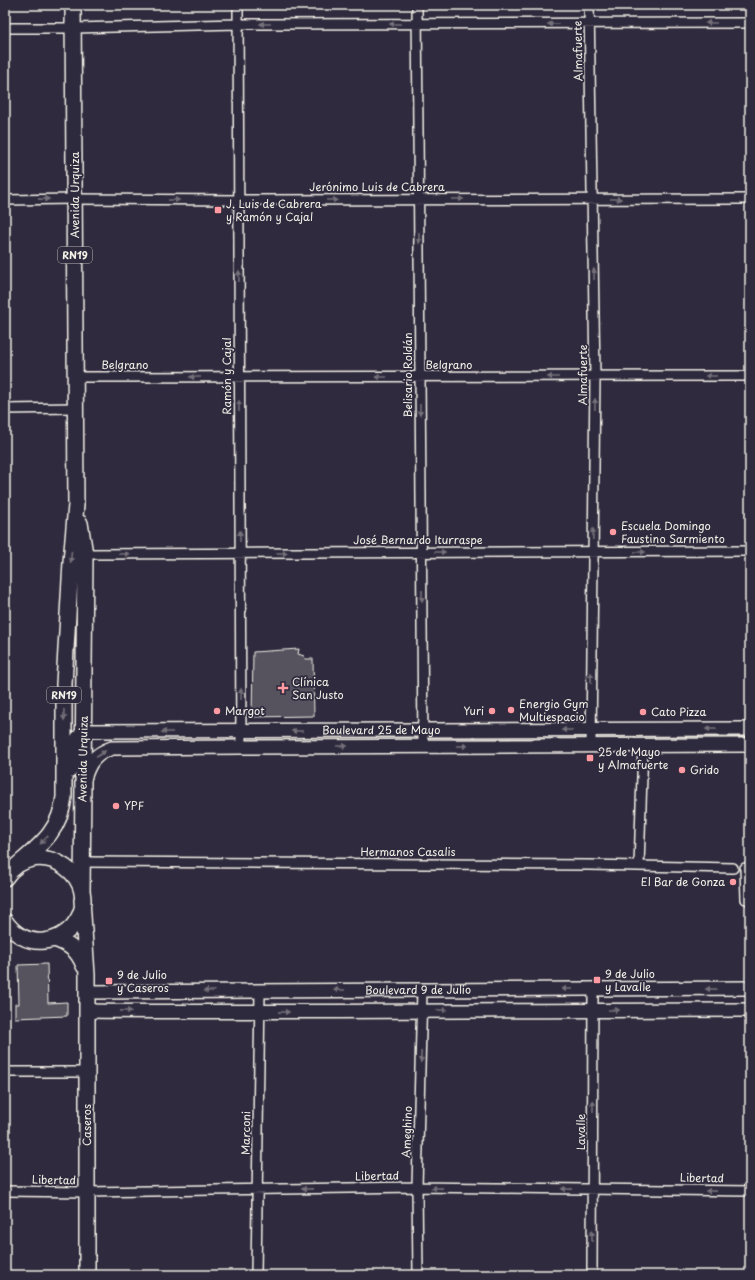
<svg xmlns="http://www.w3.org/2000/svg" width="755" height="1280" font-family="'Playpen Sans',sans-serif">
  <rect width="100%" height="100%" fill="#2f2a3d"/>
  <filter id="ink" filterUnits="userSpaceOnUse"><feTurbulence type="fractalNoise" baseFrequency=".025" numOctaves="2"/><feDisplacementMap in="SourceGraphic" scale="8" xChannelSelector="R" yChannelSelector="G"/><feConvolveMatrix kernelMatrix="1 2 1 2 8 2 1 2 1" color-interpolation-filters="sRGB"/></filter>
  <g filter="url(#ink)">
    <path fill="#56525f" stroke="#f4f1e8" d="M299 649 298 654 304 656 305 659H313L314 716 252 717 253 652Z
      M47 964 48 1003 67 1002V1016L15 1018V1004H19L18 965Z"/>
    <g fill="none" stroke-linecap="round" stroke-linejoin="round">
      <g stroke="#f4f1e8" stroke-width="12">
        <path id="street" d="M238 5 241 747
          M417 5 423 746
          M589 5 595 376 591 745
          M5 28H74L238 24 750 23
          M5 200 75 199 239 200 750 199
          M75 377 750 376
          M5 409 76 408
          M85 554 750 551
          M82 862 589 865 733 868
          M639 866 643 746
          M750 868H745L746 899 750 901
          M5 1072H87
          M5 1191 87 1192 417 1187 750 1191
          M256 1275 260 991
          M418 1275 417 1187 422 990
          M592 1275 593 989"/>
      </g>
      <g stroke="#f4f1e8" stroke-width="16">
        <g id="secondary">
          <path id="s1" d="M70 771C71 756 71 742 84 731L750 729"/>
          <path d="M84 779C89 762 95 754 112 748L241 747 750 745"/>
          <path id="s2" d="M87 992 750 988"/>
          <path d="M87 1011C308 1013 529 1010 750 1010"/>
        </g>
      </g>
      <g stroke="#f4f1e8" stroke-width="18">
        <path id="primary" d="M80 523 85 554 82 894
          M14 868C39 846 60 832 64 797V684L71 562 76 505 73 5
          M5 878C39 829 109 882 73 926 65 935 55 940 44 941 28 943 14 934 5 921
          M82 900 87 975V1275
          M54 939C69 944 78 950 84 966"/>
      </g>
      <use href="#street" stroke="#2f2a3d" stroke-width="9"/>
      <use href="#secondary" stroke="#2f2a3d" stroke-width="13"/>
      <use href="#primary" stroke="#2f2a3d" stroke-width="15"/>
    </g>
    <defs><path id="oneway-solid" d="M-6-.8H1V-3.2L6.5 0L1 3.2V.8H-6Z"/></defs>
    <g fill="#747079">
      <use href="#oneway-solid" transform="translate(711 23) rotate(180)"/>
      <use href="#oneway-solid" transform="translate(265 24) rotate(180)"/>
      <use href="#oneway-solid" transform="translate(395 24) rotate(180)"/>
      <use href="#oneway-solid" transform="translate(553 24) rotate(180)"/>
      <use href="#oneway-solid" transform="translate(44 199) rotate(-1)"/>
      <use href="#oneway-solid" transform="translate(458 199)"/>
      <use href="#oneway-solid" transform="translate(616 199)"/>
      <use href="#oneway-solid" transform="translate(174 200)"/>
      <use href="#oneway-solid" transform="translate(332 200)"/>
      <use href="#oneway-solid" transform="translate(419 238) rotate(90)"/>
      <use href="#oneway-solid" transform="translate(594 274) rotate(-91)"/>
      <use href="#oneway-solid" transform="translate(239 276) rotate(-90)"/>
      <use href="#oneway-solid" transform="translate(711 376) rotate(180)"/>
      <use href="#oneway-solid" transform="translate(195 377) rotate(-180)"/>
      <use href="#oneway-solid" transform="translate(381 377) rotate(180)"/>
      <use href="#oneway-solid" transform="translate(553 377) rotate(180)"/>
      <use href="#oneway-solid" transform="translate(595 404) rotate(-89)"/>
      <use href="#oneway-solid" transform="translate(239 406) rotate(-90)"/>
      <use href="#oneway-solid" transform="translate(420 410) rotate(90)"/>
      <use href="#oneway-solid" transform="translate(593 534) rotate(-89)"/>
      <use href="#oneway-solid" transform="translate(240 536) rotate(-90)"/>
      <use href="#oneway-solid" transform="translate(440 552)"/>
      <use href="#oneway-solid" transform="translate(640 552)"/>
      <use href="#oneway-solid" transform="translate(282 553)"/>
      <use href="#oneway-solid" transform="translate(124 554)"/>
      <use href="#oneway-solid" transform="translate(71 557) rotate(95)"/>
      <use href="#oneway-solid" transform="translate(422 596) rotate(90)"/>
      <use href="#oneway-solid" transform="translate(591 678) rotate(-90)"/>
      <use href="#oneway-solid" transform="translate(241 694) rotate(-90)"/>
      <use href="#oneway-solid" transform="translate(64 715) rotate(89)"/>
      <use href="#oneway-solid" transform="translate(711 729) rotate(180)"/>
      <use href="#oneway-solid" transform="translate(567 730) rotate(180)"/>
      <use href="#oneway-solid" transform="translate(297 731) rotate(180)"/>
      <use href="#oneway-solid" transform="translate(167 732) rotate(-180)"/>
      <use href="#oneway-solid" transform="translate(342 746)"/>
      <use href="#oneway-solid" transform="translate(462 746)"/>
      <use href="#oneway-solid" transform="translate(101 754) rotate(-34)"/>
      <use href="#oneway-solid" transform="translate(44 840) rotate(134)"/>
      <use href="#oneway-solid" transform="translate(567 989) rotate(180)"/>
      <use href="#oneway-solid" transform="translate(711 989) rotate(180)"/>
      <use href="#oneway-solid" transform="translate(339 990) rotate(180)"/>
      <use href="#oneway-solid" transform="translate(209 991) rotate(180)"/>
      <use href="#oneway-solid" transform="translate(442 1010)"/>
      <use href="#oneway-solid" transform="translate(614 1010)"/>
      <use href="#oneway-solid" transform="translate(126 1011) rotate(1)"/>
      <use href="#oneway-solid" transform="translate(284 1012) rotate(-1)"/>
      <use href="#oneway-solid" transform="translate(421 1057) rotate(92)"/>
      <use href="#oneway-solid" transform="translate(593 1106) rotate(-90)"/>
      <use href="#oneway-solid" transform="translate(437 1188) rotate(-179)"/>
      <use href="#oneway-solid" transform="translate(307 1189) rotate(179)"/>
      <use href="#oneway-solid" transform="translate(567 1189) rotate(-179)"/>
      <use href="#oneway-solid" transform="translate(711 1191) rotate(-179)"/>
      <use href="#oneway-solid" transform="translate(592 1236) rotate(-90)"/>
    </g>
  </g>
  <g fill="#ff9aa2" stroke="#2f2a3d" stroke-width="1.5">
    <rect x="214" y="206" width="8" height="8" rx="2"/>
    <circle cx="613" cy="532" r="4"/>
    <path d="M281 682h4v4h4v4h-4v4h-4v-4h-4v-4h4z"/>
    <circle cx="511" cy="710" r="4"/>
    <circle cx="217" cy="711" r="4"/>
    <circle cx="492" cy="711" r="4"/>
    <circle cx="643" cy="712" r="4"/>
    <rect x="586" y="754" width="8" height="8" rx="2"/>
    <circle cx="682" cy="770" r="4"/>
    <circle cx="116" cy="806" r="4"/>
    <circle cx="733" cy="882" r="4"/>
    <rect x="593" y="976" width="8" height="8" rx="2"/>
    <rect x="105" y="977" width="8" height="8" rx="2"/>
  </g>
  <g text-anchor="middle" stroke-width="3.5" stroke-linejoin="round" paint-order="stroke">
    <g fill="#2f2a3d" stroke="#b9b5b5" stroke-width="1">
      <rect x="58" y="247" width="34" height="16" rx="3"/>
      <rect x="47" y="687" width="34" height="16" rx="3"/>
    </g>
    <g font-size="10" font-weight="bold" fill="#f4f1e8">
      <text x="75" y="259">RN19</text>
      <text x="64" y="699">RN19</text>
    </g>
    <g font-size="11" fill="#f4f1e8" stroke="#2f2a3d">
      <text transform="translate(578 51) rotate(-91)" y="4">Almafuerte</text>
      <text x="377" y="191">Jerónimo Luis de Cabrera</text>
      <text transform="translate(75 195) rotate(-90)" y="4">Avenida Urquiza</text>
      <text x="125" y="369">Belgrano</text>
      <text x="449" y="369">Belgrano</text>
      <text transform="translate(408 375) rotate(-90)" y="4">Belisario Roldán</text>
      <text transform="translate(583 375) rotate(-90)" y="4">Almafuerte</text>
      <text transform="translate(227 376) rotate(-90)" y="4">Ramón y Cajal</text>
      <text x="418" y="544">José Bernardo Iturraspe</text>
      <text dy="4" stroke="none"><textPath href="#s1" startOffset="341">Boulevard 25 de Mayo</textPath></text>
      <text transform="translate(83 759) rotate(-89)" y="4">Avenida Urquiza</text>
      <text x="408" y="856">Hermanos Casalis</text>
      <text dy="4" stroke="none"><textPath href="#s2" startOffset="331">Boulevard 9 de Julio</textPath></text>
      <text transform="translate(87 1125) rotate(-90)" y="4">Caseros</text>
      <text transform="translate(407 1132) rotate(-88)" y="4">Ameghino</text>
      <text transform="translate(581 1132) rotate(-90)" y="4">Lavalle</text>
      <text transform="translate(246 1133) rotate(-89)" y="4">Marconi</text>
      <text transform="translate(377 1176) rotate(-1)" y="4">Libertad</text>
      <text transform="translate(702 1178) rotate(1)" y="4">Libertad</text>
      <text transform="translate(54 1180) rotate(1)" y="4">Libertad</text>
    </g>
    <g font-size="11" fill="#f4f1e8" stroke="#2f2a3d" text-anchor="start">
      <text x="226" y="208">J. Luis de Cabrera<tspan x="226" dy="13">y Ramón y Cajal</tspan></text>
      <text x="621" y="530">Escuela Domingo<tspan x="621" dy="13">Faustino Sarmiento</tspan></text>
      <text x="292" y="686">Clínica<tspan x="292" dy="13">San Justo</tspan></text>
      <text x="519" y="708">Energio Gym<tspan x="519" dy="13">Multiespacio</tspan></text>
      <text x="225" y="715">Margot</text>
      <text x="484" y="715" text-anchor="end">Yuri</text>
      <text x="651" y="716">Cato Pizza</text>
      <text x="598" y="756">25 de Mayo<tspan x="598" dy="13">y Almafuerte</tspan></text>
      <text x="690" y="774">Grido</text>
      <text x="124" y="810">YPF</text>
      <text x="725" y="886" text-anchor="end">El Bar de Gonza</text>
      <text x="605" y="978">9 de Julio<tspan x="605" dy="13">y Lavalle</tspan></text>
      <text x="117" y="979">9 de Julio<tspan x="117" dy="13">y Caseros</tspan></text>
    </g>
  </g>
  <rect width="755" height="1280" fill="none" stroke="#2f2a3d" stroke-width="20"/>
  <rect x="10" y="10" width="735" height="1260" fill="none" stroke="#f4f1e8" stroke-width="1.5" filter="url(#ink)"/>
</svg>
